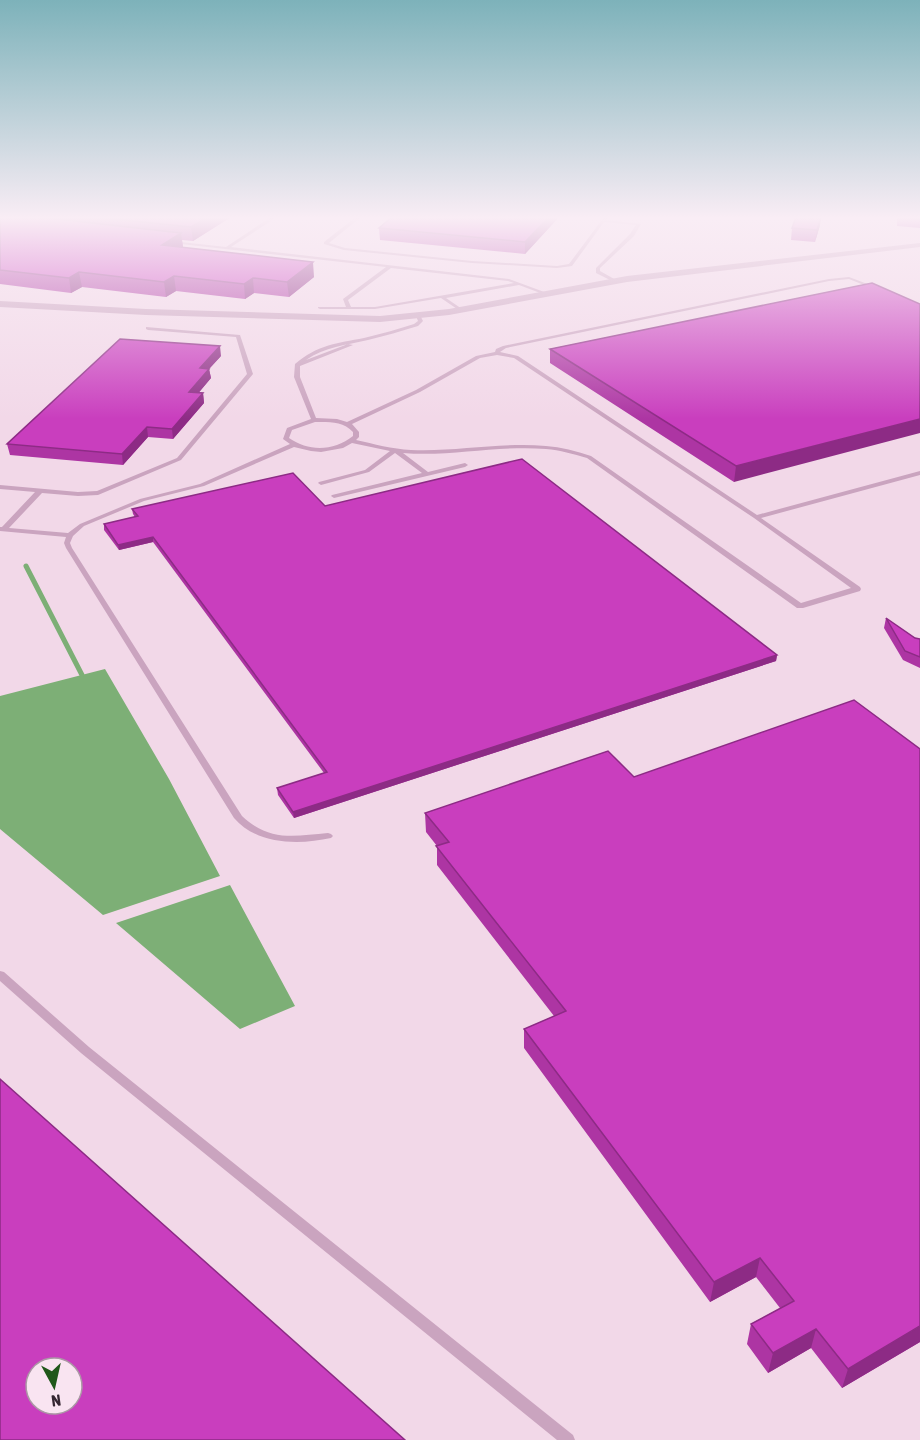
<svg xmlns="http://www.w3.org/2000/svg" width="920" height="1440" font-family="'Asap Condensed',sans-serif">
  <rect width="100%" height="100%" fill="#f2d8e8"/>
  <path fill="#7daf76" d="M105 669 169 779 220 876 103 915 0 829V696Z
    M230 885 295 1006 240 1029 116 923Z"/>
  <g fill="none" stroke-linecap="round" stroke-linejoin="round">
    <path stroke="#7daf76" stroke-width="5" d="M26 566 82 675"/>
    <path fill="#caa4bf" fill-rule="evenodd" d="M271 217H277L231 247 509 279 547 293 543 294 519 285 446 298 462 309V311H460L441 298 375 309H320L318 308V307H346L343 299 386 267 172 243 170 242 172 241 226 247ZM391 268 508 281 514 283 375 307H351L348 300Z
      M356 217H361L329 243 345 248 472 261 557 266 569 264 604 217H608L606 220 641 224 634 236 600 268V271L616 280V282H614L596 273V268L630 234 636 225 604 222 572 266 557 268 472 263 344 250 324 244V242Z
      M849 277 878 288 874 289 849 279 829 281 506 348 500 352 518 356 757 515 920 471V475L761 518 860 587 861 589 860 591 803 608H797L587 458C573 454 560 450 546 449 499 445 451 457 403 453L428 472 465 463 468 465 465 467 334 498 331 496 332 495 422 473 395 453 369 472 321 485 318 483 319 482 365 470 390 451 352 443 343 448 321 452 311 451 294 447 204 486 144 501 84 526 73 536 70 543 72 548 242 816C270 842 294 836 328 833L331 834 333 836 331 838C299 845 257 845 234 818L66 548 64 543 66 537 0 531V527H2L35 492 0 489V485L78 492 97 491 177 458 247 374 236 337 148 330 146 329V327L240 335 253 374 181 460 98 495 78 496 42 493 9 528 68 533 80 524 140 499 200 484 290 444 283 439 287 428 311 419 294 377 295 364C317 345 337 343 364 338 381 334 398 329 414 324L418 321 416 316V315H420L423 321 418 326C401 331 385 336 368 340 346 345 325 347 306 360L348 344 353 345 300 366V377L316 418 337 419 347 422 416 390 476 356 495 352 496 349 503 346 829 279ZM497 355 514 358 754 518 851 588 801 603 591 456C576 451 561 447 546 446 501 442 456 452 411 450 392 449 374 444 356 440L359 437V432L352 424 420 392 480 358ZM315 422C329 422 343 421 353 432V436C334 451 309 452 289 438L292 430Z
      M0 971 4 972 89 1047 573 1435 575 1440H557L81 1053 0 981Z"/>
    <path fill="#caa4bf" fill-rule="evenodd" d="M920 243V247L627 282 449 315 380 322 146 315 0 307V301L146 309 380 316 449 309 627 276Z"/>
  </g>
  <path fill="#ad35a3" d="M0 217H231L193 241 182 240 183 247 314 277 289 297 254 293 245 299 176 291 166 297 82 287 71 293 0 284Z
    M559 217 525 254 380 240 379 228Z
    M897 217H920V228L897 226Z
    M820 225 815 242 791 240 792 228Z
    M872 283 734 482 550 363V349Z
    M221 356 209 369 211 378 199 392 203 393 204 403 173 439 148 437 123 465 10 455 7 444Z
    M325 506 777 655 776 661 294 818 278 795 277 788 324 773 153 542 119 550 104 530V524L135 517 133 514 132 509Z
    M886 618 915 638 920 639V668L903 660 884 628Z
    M425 813 920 1342 842 1388 811 1348 768 1373 747 1344 751 1324 780 1308 756 1277 710 1302 524 1048V1029L554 1016 437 865V846L426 832Z"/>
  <path fill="#8d2b85" d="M208 217H231L193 241 191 227Z
    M549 217H559L525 254V242Z
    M821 217 820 225 815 242 817 230Z
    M181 233 183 247 162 245Z
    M313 262 314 277 289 297 287 282Z
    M79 272 82 287 71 293 69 278Z
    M174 276 176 291 166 297 164 282Z
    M253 278 254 293 245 299 244 284Z
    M220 346 221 356 209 369 211 378 191 402 189 392 200 368Z
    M203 393 204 403 173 439 172 429Z
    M920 419V433L734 482 736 466Z
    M147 427 148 437 123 465 122 454Z
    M153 537V542L119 550 118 545Z
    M777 655 776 661 294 818 293 812Z
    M760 1258 756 1277 710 1302 714 1282Z
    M920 1326V1342L842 1388 848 1369Z
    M816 1329 811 1348 768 1373 773 1353Z"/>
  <path fill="#c93ebe" stroke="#8d2b85" stroke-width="1.5" fill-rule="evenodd" d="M0 217H39L181 233 162 245 313 262 287 282 253 278 244 284 174 276 164 282 79 272 69 278 0 270Z
    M95 217H208L191 227Z
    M392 217H549L525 242 379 228Z
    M796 217H821L817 230 792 228Z
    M900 217H920V219Z
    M872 283 920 304V419L736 466 550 349Z
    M120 339 220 346 200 368 209 369 189 392 203 393 172 429 147 427 122 454 7 444Z
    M522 459 777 655 293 812 277 788 327 772 153 537 118 545 104 524 138 516 132 509 293 473 325 506Z
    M886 618 915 638 920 639V657L905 651Z
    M854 700 920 749V1326L848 1369 816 1329 773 1353 751 1324 794 1301 760 1258 714 1282 524 1029 566 1011 436 846 449 842 425 813 608 751 634 777Z
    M0 1079 405 1440H0ZM36 1368H72V1404H36Z"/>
  <linearGradient id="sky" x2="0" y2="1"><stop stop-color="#7db2ba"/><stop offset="0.52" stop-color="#f9edf5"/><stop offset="1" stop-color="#f9edf5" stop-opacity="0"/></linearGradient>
  <rect width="920" height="419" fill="url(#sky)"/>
  <g transform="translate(54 1386) rotate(172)"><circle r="28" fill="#f9e4f1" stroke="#ab98a5" stroke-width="1.5"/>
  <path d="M0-4.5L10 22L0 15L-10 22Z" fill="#20571a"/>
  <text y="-9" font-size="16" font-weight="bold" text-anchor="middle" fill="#352632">N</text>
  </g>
</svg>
